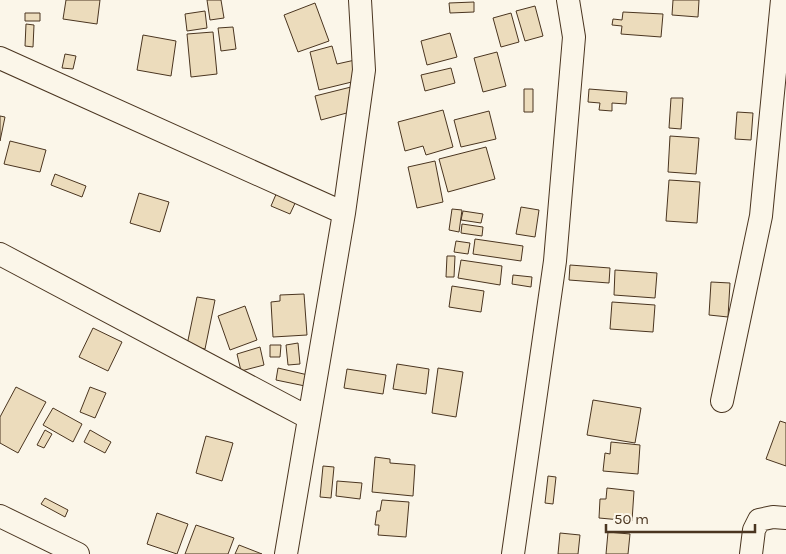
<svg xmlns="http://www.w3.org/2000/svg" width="786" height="554" font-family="Karla,sans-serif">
  <rect width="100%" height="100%" fill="#fbf6e9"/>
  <path fill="#ecdcbc" stroke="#4a3520" d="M66 0H100L97 24 63 19Z
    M207 0H221L224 18 210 20Z
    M673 0H699L698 17 672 15Z
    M474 2V12L450 13 449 3Z
    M315 3 329 41 298 52 284 15Z
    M535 6 543 36 525 41 516 11Z
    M205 11 207 28 187 31 185 14Z
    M623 12 663 14 661 37 621 34 622 26 612 25 613 19 622 20Z
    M25 13H40V21H25Z
    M511 13 519 42 501 47 493 18Z
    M26 24 34 25 33 47 25 46Z
    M233 27 236 49 221 51 218 28Z
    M213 32 217 74 191 77 187 34Z
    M450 33 457 57 427 65 421 41Z
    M143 35 176 41 171 76 137 70Z
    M332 46 337 64 355 60 360 80 319 90 310 52Z
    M497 52 506 86 483 92 474 58Z
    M65 54 76 56 73 69 62 68Z
    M451 68 455 83 425 91 421 75Z
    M351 87 354 111 321 120 315 96Z
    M524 89H533V112H524Z
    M589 89 627 92 626 104 612 103V111L599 110 600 103 588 102Z
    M671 98H683L681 129 669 128Z
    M443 110 453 147 426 155 423 146 405 151 398 122Z
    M489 111 496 139 461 147 454 120Z
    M737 112 753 113 751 140 735 139Z
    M0 116 5 117 0 141Z
    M670 136 699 138 696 174 668 172Z
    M10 141 46 150 40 172 4 164Z
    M486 147 495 179 448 192 439 159Z
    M435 161 443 202 417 208 408 167Z
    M55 174 86 186 82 197 51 185Z
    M669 180 700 182 697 223 666 221Z
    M277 192 297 199 290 214 271 206Z
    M139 193 169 202 160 232 130 223Z
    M521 207 539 210 535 237 516 234Z
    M452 209 462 210 459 232 449 230Z
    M463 211 483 214 481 223 461 220Z
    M462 224 483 227 482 236 461 233Z
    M475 239 523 246 521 261 473 254Z
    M456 241 470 243 468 254 454 252Z
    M447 256H455L454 277H446Z
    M461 260 502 266 500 285 458 278Z
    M570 265 610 268 609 283 569 280Z
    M615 270 657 273 655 298 614 295Z
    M513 275 532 277 531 287 512 284Z
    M711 282 730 283 728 317 709 315Z
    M452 286 484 291 481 312 449 307Z
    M304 294 307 335 273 337 271 302 280 301V295Z
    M197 297 215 300 205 349 187 345Z
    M612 302 655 305 653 332 610 329Z
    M245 306 257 340 230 350 218 316Z
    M93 328 122 342 108 371 79 357Z
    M298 343 300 364 288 365 286 345Z
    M270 345H281L280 357H270Z
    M260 347 264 365 241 371 237 354Z
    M397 364 429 369 426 394 393 389Z
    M278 368 308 375 305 386 276 380Z
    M438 368 463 372 456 417 432 413Z
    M347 369 386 375 383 394 344 388Z
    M16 387 46 402 18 453 0 443V417Z
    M90 387 106 393 95 418 80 412Z
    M593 400 641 408 635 443 587 435Z
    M53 408 82 424 73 442 43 425Z
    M780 421 786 423V466L766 459Z
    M45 430 52 434 44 448 37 445Z
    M90 430 111 442 105 453 84 442Z
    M206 436 233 443 222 481 196 473Z
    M611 442 640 445 638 474 603 471 605 453 610 454Z
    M375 457 390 459V463L415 465 413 496 372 492Z
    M323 466 334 467 331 498 320 497Z
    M548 476 556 477 553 504 545 503Z
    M337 481 362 483 360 499 336 496Z
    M607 488 634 491 632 521 599 518 600 499H606Z
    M45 498 68 510 65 517 41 504Z
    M382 500 409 502 406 537 378 535 379 525H375L377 511H380Z
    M157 513 188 524 177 554 147 544Z
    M196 525 234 538 228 554H185Z
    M608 532 630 534 628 554H606Z
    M560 533 580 535 578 554H558Z
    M239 545 262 554H235Z"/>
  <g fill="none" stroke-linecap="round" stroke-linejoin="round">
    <g stroke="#4a3520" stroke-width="24">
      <path id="minor" d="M0 58 344 213
        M0 254 309 418
        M722 401 761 216 782 0
        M0 516 78 554
        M286 554 344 213 364 70 360 0
        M513 554 555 261 574 37 568 0
        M751 554 754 530 759 520 773 517 786 518"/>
    </g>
    <use href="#minor" stroke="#fbf6e9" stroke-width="22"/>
  </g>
  <path d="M606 524v8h149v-8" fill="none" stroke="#4a3520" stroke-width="2.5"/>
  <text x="614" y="524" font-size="15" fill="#4a3520" stroke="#fbf6e9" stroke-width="4" paint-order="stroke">50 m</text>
</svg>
